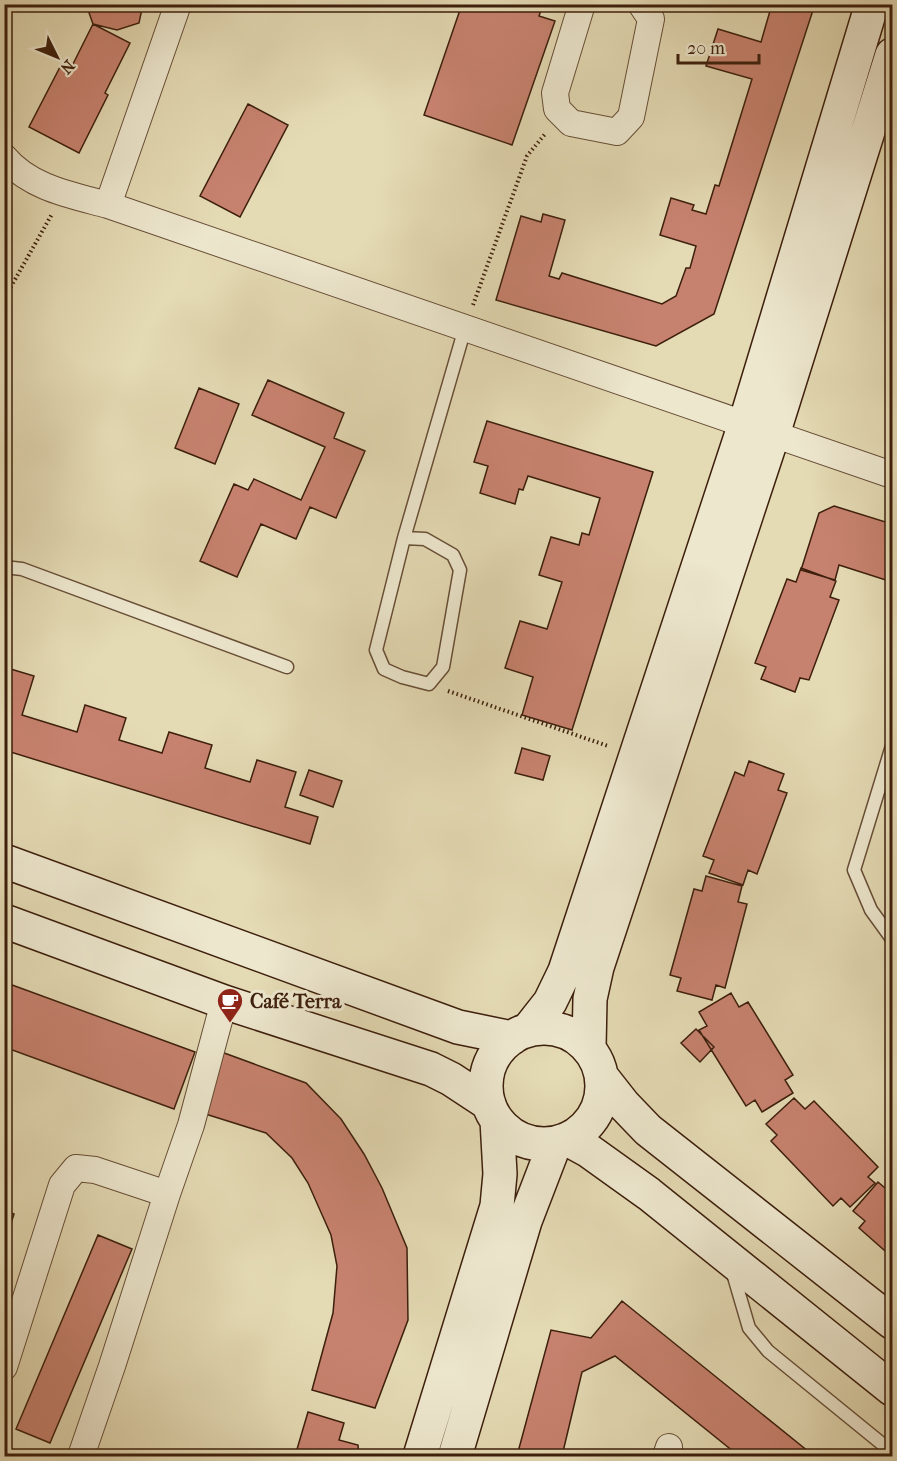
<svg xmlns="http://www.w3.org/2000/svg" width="897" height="1461" font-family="'IM FELL French Canon',serif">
  <rect width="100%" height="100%" fill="#e4dab4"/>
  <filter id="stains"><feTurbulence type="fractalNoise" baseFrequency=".00333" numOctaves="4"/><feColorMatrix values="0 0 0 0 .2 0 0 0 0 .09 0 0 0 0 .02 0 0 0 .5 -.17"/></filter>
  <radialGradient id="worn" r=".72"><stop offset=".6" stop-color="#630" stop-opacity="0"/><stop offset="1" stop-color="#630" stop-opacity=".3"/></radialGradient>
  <path fill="#c7826f" stroke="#3d1f0c" stroke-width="1.5" d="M86 4H143L139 23 117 30 93 24Z
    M462 4H543L539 16 555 21 512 145 424 115Z
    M772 4H815L714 314 656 346 496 300 521 216 541 222 543 214 565 220 549 276 559 279 562 273 662 304 676 296 686 268H690L696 246 660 235 671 198 694 205 692 210 706 214 715 185 719 186 752 79 706 66 718 29 761 42Z
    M93 24 130 43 105 93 108 95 79 153 29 127 60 67 69 72Z
    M248 104 288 125 240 217 200 196Z
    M268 380 344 413 334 438 365 451 336 518 310 507 296 539 261 524 237 577 200 561 234 484 248 490 254 479 301 500 325 447 252 415Z
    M199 388 239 404 215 464 175 448Z
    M487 421 653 472 572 730 522 715 533 677 505 668 520 621 547 629 562 582 539 575 551 537 579 545 582 533 589 535 600 498 528 476 523 490 519 489 515 504 480 493 488 466 474 462Z
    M834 506 892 524V582L839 565 835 580 801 570 819 513Z
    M801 568 836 581 830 597 839 600 809 680 800 678 795 692 761 679 766 667 755 663 787 579 796 582Z
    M4 667 34 676 22 715 77 732 85 705 126 718 119 740 162 753 169 732 212 745 205 768 250 782 257 760 296 772 285 807 318 817 310 844 4 750Z
    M522 748 550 756 543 780 515 773Z
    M749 761 784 774 778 790 787 793 757 874 748 870 743 885 709 873 714 860 703 856 735 772 744 776Z
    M309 770 342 781 333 807 300 795Z
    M706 876 742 886 738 902 747 904 725 988 716 985 712 1000 677 991 681 978 670 975 694 889 702 891Z
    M4 982 195 1052 174 1109 4 1047Z
    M731 993 739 1007 748 1002 793 1075 785 1080 793 1093 762 1112 755 1100 746 1106 699 1030 707 1026 699 1012Z
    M696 1029 714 1047 700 1062 681 1043Z
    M216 1050 306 1083 341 1119 364 1154 382 1188 407 1248 408 1320 375 1408 312 1390 333 1313 337 1266 331 1235 308 1183 292 1158 266 1133 199 1112Z
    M794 1098 805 1109 814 1101 878 1167 868 1177 875 1183 850 1207 841 1198 833 1206 771 1141 777 1135 766 1124Z
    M878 1182 891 1193 892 1190V1257L859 1228 865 1221 853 1211Z
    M4 1211 14 1214 4 1245Z
    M98 1235 132 1249 50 1443 16 1429Z
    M622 1301 814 1456H739L615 1356 582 1372 562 1456H532L518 1452 551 1330 591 1338Z
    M308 1412 344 1423 339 1440 358 1445 359 1456H295Z"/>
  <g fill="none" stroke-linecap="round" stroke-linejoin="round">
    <g stroke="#674e36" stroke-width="15">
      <path id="lane" d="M404 538 425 539 453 555 460 570 443 667 429 684 402 677 384 669 376 650 404 538 465 328
        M4 567 22 569 287 667
        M892 746 854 870 871 910 892 939
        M732 1270 749 1328 768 1351 892 1452"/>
    </g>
    <g stroke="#674e36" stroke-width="28">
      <path id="street" d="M178 4 108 205 892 475
        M582 4 555 93 557 109 571 123 617 132 631 117 651 19 641 4
        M4 157C30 188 71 195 108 205
        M167 1194 191 1125 224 1002
        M4 1367 62 1185 76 1168 95 1170 167 1194 112 1366 81 1456
        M666 1456 669 1447"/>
    </g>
    <g stroke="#3d1f0c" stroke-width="36">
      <path id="secondary" d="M4 861 458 1027 512 1038
        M4 921 224 1002 431 1069 451 1079 489 1104
        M486 1086a58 58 0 1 1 116 0a58 58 0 1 1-116 0Z
        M528 1030 550 1002 565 971 745 424 872 4
        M589 1048 590 999 597 967 773 434 892 55
        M602 1077 624 1105 648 1130 892 1322
        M567 1139 589 1151 649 1194 892 1389
        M420 1456 497 1206 500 1174 497 1120
        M455 1456 525 1221 555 1143"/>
    </g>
    <path stroke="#3d1f0c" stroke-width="4" stroke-dasharray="1.5 3" stroke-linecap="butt" d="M4 299 52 214
      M473 305 527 156 545 134
      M448 691 608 746"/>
    <use href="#lane" stroke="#ede7ce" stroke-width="12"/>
    <use href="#street" stroke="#ede7ce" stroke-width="26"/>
    <use href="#secondary" stroke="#ede7ce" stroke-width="33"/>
  </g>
  <defs>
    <g id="cafe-pin" transform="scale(1.35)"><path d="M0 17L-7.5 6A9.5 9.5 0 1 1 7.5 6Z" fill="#8f2418" stroke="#ede7ce"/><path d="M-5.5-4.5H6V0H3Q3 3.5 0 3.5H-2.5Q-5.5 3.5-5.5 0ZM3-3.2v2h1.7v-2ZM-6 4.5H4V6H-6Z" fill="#fff"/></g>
  </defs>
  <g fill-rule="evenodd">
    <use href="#cafe-pin" x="230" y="1001"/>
  </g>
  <g text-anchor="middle" stroke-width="6" stroke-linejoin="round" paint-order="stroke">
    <g font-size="20" font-weight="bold" fill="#3d1f0c" stroke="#ede7ce" text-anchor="start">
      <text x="250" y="1008">Café Terra</text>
    </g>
  </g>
  <rect width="897" height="1461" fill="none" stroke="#e4dab4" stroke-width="24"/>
  <rect x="6" y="6" width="885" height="1449" fill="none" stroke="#3d1f0c" stroke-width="3"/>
  <rect x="12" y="12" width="873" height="1437" fill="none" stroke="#3d1f0c" stroke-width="1.5"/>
  <g transform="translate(57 57) rotate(133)" stroke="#ede7ce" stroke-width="4.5" paint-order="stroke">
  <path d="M0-4.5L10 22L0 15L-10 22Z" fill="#3d1f0c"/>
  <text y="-9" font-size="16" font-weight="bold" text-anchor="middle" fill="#3d1f0c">N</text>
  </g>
  <path d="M678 54v9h81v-9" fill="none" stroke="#3d1f0c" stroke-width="3"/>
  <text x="687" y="54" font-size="18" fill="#3d1f0c" stroke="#ede7ce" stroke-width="4.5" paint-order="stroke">20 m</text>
  <rect width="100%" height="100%" filter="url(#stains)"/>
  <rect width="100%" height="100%" fill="url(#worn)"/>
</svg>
